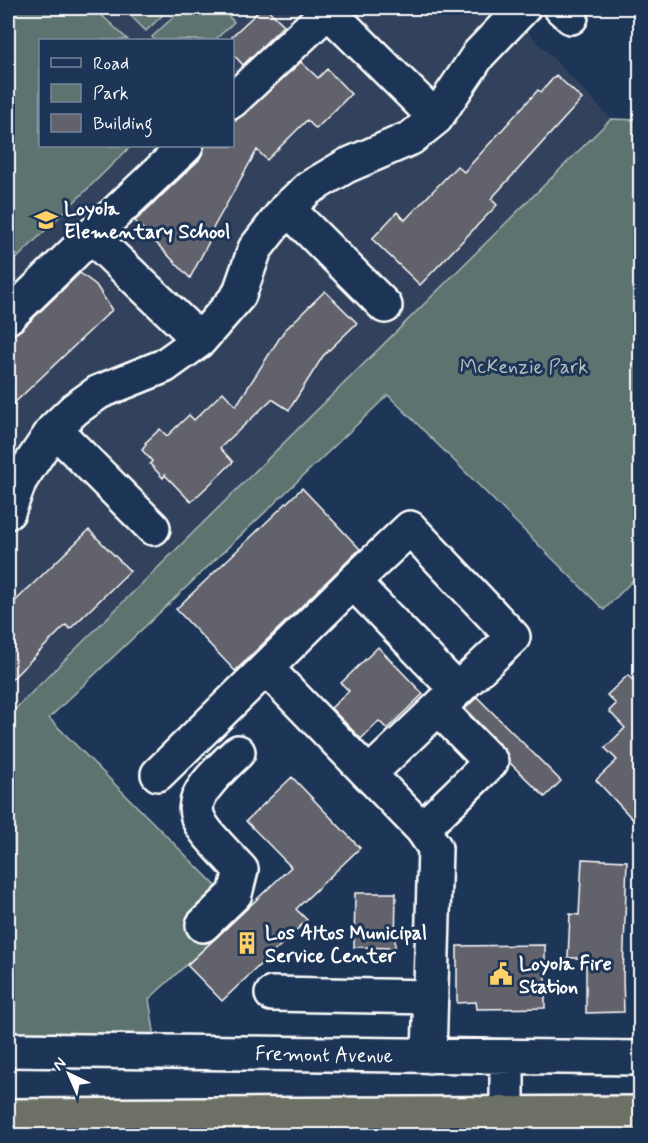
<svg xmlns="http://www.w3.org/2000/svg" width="648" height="1143" font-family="Mynerve,sans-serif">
  <rect width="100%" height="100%" fill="#1d3557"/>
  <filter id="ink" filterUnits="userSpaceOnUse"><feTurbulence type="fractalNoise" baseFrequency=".0167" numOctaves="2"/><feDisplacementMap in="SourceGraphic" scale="12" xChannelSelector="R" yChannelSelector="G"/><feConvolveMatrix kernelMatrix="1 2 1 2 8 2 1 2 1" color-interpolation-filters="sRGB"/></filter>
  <g filter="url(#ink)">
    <path fill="#32425d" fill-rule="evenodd" d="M8 8H545L525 29 611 119 8 716ZM40 40H232V146H40Z"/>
    <path fill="#5d736f" stroke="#aeb9b7" stroke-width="1.5" d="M8 8H94L128 40H40V146H131L8 267Z
      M123 8H170L146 31Z
      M183 8H220L234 22 215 40H155L152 37Z
      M611 119 640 120V573L604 610 388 395 49 718 243 913 149 999 155 1038 8 1033V716Z"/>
    <path fill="#62626c" stroke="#fff" stroke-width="1.5" d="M262 8H266L284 25 243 65 232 53V36Z
      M301 62 318 78 327 69 351 94 316 129 307 120 267 160 257 150 212 230 214 232 190 278 135 221 199 160 205 146H232V124Z
      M556 75 582 99 491 199 497 205 420 285 372 239 397 212 405 220 457 166 464 172 538 90 541 92Z
      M80 273 96 285 112 310 8 409V335L21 330Z
      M325 291 357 323 323 356 289 410 272 399 220 448 233 462 191 502 165 475 163 478 150 464 152 461 142 450 146 445 145 443 160 429 167 436 189 415 194 420 223 392 236 406 284 331Z
      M302 488 360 549 235 671 176 609Z
      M89 530 130 571 70 629 66 625 8 683V608Z
      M378 647 423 694 387 729 379 721 361 739 331 708 349 691 341 683Z
      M628 675 640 688V827L596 780 617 760 605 748 625 728 609 711 616 704 607 695Z
      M477 697 561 781 545 797 509 762 504 749 465 709Z
      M292 777 360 848 296 909 307 920 222 1001 187 965 291 867 246 821Z
      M582 859 627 861 623 977 624 1012 586 1013V958H568L570 914 579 915Z
      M355 893H396L395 948 354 947Z
      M545 945V1008L477 1009 476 1002 457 1003V946Z"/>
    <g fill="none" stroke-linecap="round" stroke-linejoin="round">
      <g stroke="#fff" stroke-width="38">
        <path id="minor" d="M561 8 571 17
          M232 101 328 11 436 118
          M186 146 91 236 200 340
          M287 208 385 306
          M8 317 91 236
          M54 429 153 528
          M8 512 20 480 54 429 75 409 99 392 164 366 200 340 239 295 255 249 287 208 309 188 346 166 411 138 436 118 479 54 523 8
          M353 582 410 528 513 637 457 690
          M158 774 266 668
          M369 774 457 690 353 582 266 668 422 829 435 848 429 1056
          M422 829 491 762 438 708
          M203 925 235 894 241 870C188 813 176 810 238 752
          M272 994 431 997
          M8 1050 640 1058
          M507 1136V1058"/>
      </g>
      <g stroke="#fff" stroke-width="38">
        <path id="highway" d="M8 1116 640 1113"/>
      </g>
      <use href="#minor" stroke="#1d3557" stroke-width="33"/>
      <use href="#highway" stroke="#6c7065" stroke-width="33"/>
    </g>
  </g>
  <defs>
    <g id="school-bare" transform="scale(1.8)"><path d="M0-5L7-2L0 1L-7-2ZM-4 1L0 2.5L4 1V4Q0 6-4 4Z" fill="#ffd166" stroke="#1d3557" stroke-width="2.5" paint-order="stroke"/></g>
    <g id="building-bare" transform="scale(1.8)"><path d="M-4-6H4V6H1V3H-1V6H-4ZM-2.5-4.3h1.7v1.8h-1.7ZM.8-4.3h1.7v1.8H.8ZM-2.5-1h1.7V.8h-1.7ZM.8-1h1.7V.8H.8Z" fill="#ffd166" stroke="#1d3557" stroke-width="2.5" paint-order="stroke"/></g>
    <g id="civic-bare" transform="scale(1.8)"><path d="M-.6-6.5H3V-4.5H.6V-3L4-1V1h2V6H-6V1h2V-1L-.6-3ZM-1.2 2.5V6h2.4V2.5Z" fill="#ffd166" stroke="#1d3557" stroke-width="2.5" paint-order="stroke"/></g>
  </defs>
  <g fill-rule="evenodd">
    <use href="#school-bare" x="46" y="220"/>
    <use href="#building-bare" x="247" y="943"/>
    <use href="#civic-bare" x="501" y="974"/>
  </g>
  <g text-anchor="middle" stroke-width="6" stroke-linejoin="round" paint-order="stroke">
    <g font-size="20" font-weight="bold" fill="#fff" stroke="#1d3557" text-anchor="start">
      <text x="64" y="215">Loyola<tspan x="64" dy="23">Elementary School</tspan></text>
      <text x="265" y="939">Los Altos Municipal<tspan x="265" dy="23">Service Center</tspan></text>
      <text x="519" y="970">Loyola Fire<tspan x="519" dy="23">Station</tspan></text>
    </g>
    <g font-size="20" fill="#b6c0be" stroke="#1d3557">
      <text x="524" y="373">McKenzie Park</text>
    </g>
    <g font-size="20" fill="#fff" stroke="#1d3557">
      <text transform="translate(324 1054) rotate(1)" y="7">Fremont Avenue</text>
    </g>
  </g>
  <rect width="648" height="1143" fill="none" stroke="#1d3557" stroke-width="30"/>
  <rect x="15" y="15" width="618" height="1113" fill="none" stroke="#fff" stroke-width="2" filter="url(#ink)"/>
  <rect x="39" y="39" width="195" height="108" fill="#1d3557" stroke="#77869a" stroke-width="1.5"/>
  <rect x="51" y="58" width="30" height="9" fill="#1d3557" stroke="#77869a" stroke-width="1.5"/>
  <text x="93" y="69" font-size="18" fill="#ffffff">Road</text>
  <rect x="51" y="84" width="30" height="18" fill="#5d736f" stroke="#77869a" stroke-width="1.5"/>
  <text x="93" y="99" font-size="18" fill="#ffffff">Park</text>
  <rect x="51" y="114" width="30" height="18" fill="#62626c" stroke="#77869a" stroke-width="1.5"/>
  <text x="93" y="129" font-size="18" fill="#ffffff">Building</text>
  <g transform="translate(69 1074) rotate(316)" stroke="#1d3557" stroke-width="4.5" paint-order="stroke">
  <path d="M0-4.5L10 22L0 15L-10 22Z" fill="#ffffff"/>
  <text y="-9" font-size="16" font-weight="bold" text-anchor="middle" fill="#ffffff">N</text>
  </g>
</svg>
